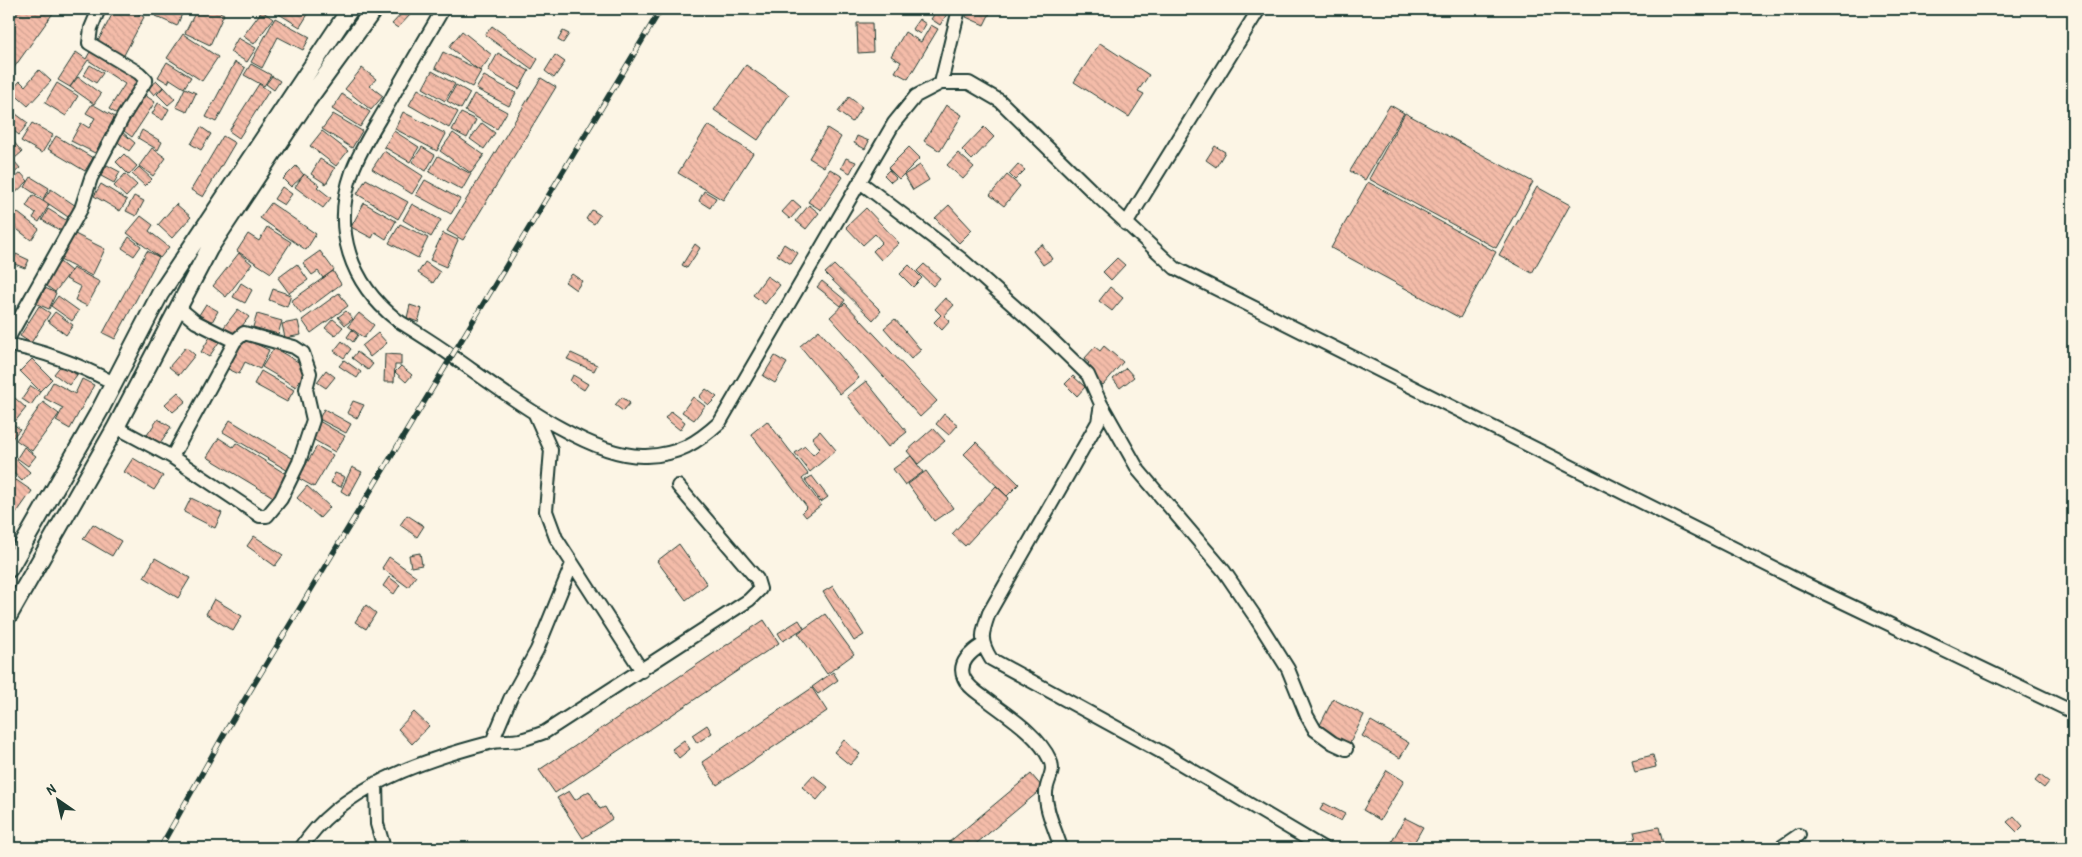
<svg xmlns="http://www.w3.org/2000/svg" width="2082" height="857" font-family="'Patrick Hand',sans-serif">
  <defs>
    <pattern id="building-back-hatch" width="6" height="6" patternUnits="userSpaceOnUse" patternTransform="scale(1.25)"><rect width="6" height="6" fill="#f4bca9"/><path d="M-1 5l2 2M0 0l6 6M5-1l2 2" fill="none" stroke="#d1a292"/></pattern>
  </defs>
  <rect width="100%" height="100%" fill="#fcf5e5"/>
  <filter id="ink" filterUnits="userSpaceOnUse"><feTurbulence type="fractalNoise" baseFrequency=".02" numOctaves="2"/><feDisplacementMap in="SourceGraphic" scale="10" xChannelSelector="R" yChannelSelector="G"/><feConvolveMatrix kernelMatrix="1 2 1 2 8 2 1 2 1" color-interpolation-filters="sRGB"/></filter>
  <g filter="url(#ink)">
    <path fill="url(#building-back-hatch)" stroke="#1f3d34" d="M20 9H56L13 69 9 66V25Z
      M115 9H129L144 17 123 57 97 43Z
      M158 9H184L177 26 155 16Z
      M197 9H212L224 14 210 45 185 33Z
      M283 9H307L310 11 300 27 279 14Z
      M938 9 947 14 940 25 931 19Z
      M970 9H992L984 25 966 17Z
      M405 10 410 15 398 28 392 24Z
      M262 11 273 19 254 44 243 36Z
      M275 18 310 37 303 50 278 37 262 68 251 62Z
      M919 19 926 24 920 34 912 29Z
      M857 23H872L873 52 858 53Z
      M931 25 938 29 908 79 895 72 901 62 891 56 905 32 921 42Z
      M492 26 538 59 532 69 485 35Z
      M462 31 492 55 480 71 449 47Z
      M563 31 569 34 563 43 558 40Z
      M183 34 218 57 202 81 167 58Z
      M238 38 256 48 247 62 230 52Z
      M1100 43 1149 75 1138 91 1144 94 1129 117 1074 82Z
      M91 50 141 82 119 115 109 109 125 84 88 60 70 87 58 80 76 52 86 59Z
      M443 52 481 71 472 87 435 68Z
      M498 53 529 71 519 89 488 71Z
      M555 55 565 62 554 78 545 71Z
      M167 62 191 77 184 88 170 79 168 83 158 77Z
      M235 62 245 68 216 122 206 117Z
      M251 64 271 75 264 86 244 75Z
      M90 65 103 73 96 83 84 75Z
      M746 65 789 95 758 140 714 110Z
      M362 68 376 79 370 86 383 96 371 110 345 89Z
      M39 70 51 81 28 106 11 91 20 81 25 86Z
      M432 71 455 84 445 101 423 88Z
      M272 76 280 81 274 90 266 84Z
      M484 76 516 93 509 106 476 89Z
      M78 77 101 94 94 104 70 87Z
      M541 78 556 87 463 240 447 231Z
      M157 81 163 87 154 95 148 88Z
      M57 83 78 96 66 116 45 103Z
      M259 84 269 91 239 138 229 131Z
      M456 85 470 93 461 109 447 101Z
      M164 87 175 99 168 105 157 94Z
      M185 88 196 93 187 112 176 107Z
      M418 89 458 112 449 128 409 105Z
      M143 94 155 102 132 137 120 128Z
      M342 94 370 112 360 127 332 109Z
      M474 94 507 112 497 129 465 111Z
      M849 97 862 107 852 122 838 112Z
      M158 103 169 109 163 120 152 114Z
      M92 104 115 117 95 153 71 141 81 123 89 128 95 118 86 113Z
      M946 105 962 115 940 151 924 141Z
      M1390 105 1404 113 1365 180 1350 171Z
      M403 112 446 134 437 151 395 129Z
      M461 113 476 120 467 138 452 130Z
      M1405 113 1533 182 1496 248 1369 179Z
      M16 114 28 123 19 135 9 127Z
      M333 114 362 131 352 148 322 129Z
      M32 123 53 135 42 153 21 141Z
      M482 123 495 133 484 149 470 139Z
      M708 125 753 153 723 200 678 173Z
      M201 127 211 134 201 150 191 144Z
      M984 127 994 137 972 160 962 150Z
      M827 128 841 137 824 167 809 158Z
      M142 130 162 142 158 150 138 138Z
      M322 131 348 151 336 166 310 146Z
      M394 131 419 147 410 162 384 147Z
      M122 132 135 143 129 151 115 140Z
      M453 133 484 155 471 173 440 151Z
      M9 136 22 152 15 158 9 151Z
      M56 136 93 158 85 171 48 149Z
      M223 136 235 143 203 197 191 190Z
      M857 136 869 141 865 149 854 143Z
      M1215 146 1225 152 1216 167 1206 160Z
      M422 147 435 155 426 171 412 162Z
      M909 147 920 158 899 179 888 168Z
      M152 148 166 158 153 176 139 166Z
      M384 151 423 176 412 194 372 169Z
      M958 153 974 167 963 179 947 165Z
      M124 154 137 166 129 175 116 162Z
      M9 155 20 168 10 177 9 176Z
      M438 156 471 174 462 190 429 172Z
      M846 158 856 162 850 173 841 168Z
      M320 159 335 168 326 184 311 174Z
      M1018 164 1025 170 1015 180 1009 174Z
      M107 165 120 172 114 183 101 176Z
      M920 165 929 180 913 190 904 175Z
      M296 166 304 175 291 187 283 179Z
      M139 167 152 179 145 186 132 174Z
      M830 169 843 177 821 210 808 202Z
      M889 170 896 178 891 182 884 175Z
      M21 173 28 181 9 199V183Z
      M125 174 137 185 126 197 114 186Z
      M304 174 319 185 317 187 331 198 323 208 295 187Z
      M1007 175 1020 186 1004 206 990 195Z
      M31 177 49 188 43 199 25 187Z
      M366 179 408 202 398 219 357 194Z
      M425 180 460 199 451 214 416 195Z
      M1368 182 1496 252 1460 318 1331 248Z
      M101 184 127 200 120 211 94 196Z
      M282 187 292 194 284 205 274 199Z
      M1537 187 1570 205 1532 273 1499 255Z
      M51 189 79 208 71 219 43 200Z
      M704 191 716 198 710 208 699 201Z
      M33 195 49 205 39 222 33 218 36 213 26 206Z
      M134 196 144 201 136 216 126 211Z
      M793 200 801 207 790 219 782 212Z
      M271 203 316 234 306 250 260 218Z
      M364 203 396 221 386 239 375 232 372 238 351 227Z
      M176 204 191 217 172 238 158 225Z
      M412 204 441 220 431 237 403 220Z
      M809 205 819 213 806 229 796 221Z
      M949 205 972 230 959 243 935 218Z
      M9 206 39 229 31 240 9 223Z
      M866 208 899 243 881 260 873 251 882 242 875 234 863 245 846 227Z
      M48 209 69 222 63 232 42 220Z
      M592 210 600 215 594 224 586 219Z
      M141 216 153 225 149 231 169 247 160 258 127 233Z
      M400 224 428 238 418 258 389 243Z
      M267 227 291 242 271 273 237 251 248 234 259 241Z
      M73 233 105 249 92 276 60 260Z
      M443 233 458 240 446 267 430 260Z
      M129 237 141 246 134 256 122 248Z
      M695 244 700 248 687 268 682 265Z
      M784 244 798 253 791 264 777 255Z
      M1042 244 1052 259 1043 265 1033 251Z
      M147 251 159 257 115 339 103 333Z
      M320 251 334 270 323 278 318 271 312 275 303 263Z
      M239 253 252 264 226 297 213 286Z
      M16 254 29 260 25 268 12 263Z
      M1117 258 1125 265 1111 280 1103 272Z
      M60 262 71 271 55 292 44 284Z
      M425 262 440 272 433 283 418 273Z
      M297 264 308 280 289 293 278 278Z
      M924 264 940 278 933 286 917 271Z
      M834 265 881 311 873 320 825 273Z
      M909 265 922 278 913 287 900 274Z
      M73 268 100 282 87 306 75 300 81 287 66 279Z
      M333 271 341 284 301 314 291 301Z
      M572 274 582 281 576 290 565 282Z
      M767 276 780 285 765 304 753 295Z
      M822 281 845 300 841 306 817 287Z
      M241 283 252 290 245 303 233 297Z
      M1110 287 1123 298 1112 311 1099 301Z
      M45 288 56 293 49 309 37 304Z
      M273 289 291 295 287 307 269 300Z
      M339 293 348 306 311 333 302 320Z
      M58 296 79 311 72 321 51 306Z
      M945 298 954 305 944 316 950 321 942 330 934 322 941 315 935 309Z
      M845 303 937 401 920 417 830 317Z
      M206 304 218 311 212 322 199 315Z
      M410 305 422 309 418 322 407 318Z
      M39 306 50 313 31 343 20 336Z
      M238 309 249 317 235 335 224 327Z
      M346 311 353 319 345 325 338 317Z
      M55 312 73 325 66 335 48 321Z
      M359 313 374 325 364 338 348 326Z
      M257 314 282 321 278 334 253 327Z
      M333 319 343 327 335 336 325 328Z
      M895 319 921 350 911 359 884 328Z
      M298 321 301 335 285 338 282 324Z
      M352 330 358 335 353 342 347 337Z
      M819 330 859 378 840 394 800 346Z
      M378 333 387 343 370 357 362 346Z
      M210 337 219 342 209 357 201 352Z
      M243 338 269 350 260 369 245 362 239 374 228 369Z
      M342 341 351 349 344 358 334 351Z
      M1104 346 1123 362 1103 385 1084 369 1089 363 1084 359 1095 347 1100 351Z
      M186 347 195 355 179 375 169 367Z
      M274 348 307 367 296 387 262 367Z
      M357 352 373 364 368 370 352 358Z
      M571 353 597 365 594 371 567 359Z
      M385 354 401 355V365H395L394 382H384Z
      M775 356 787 363 775 383 763 376Z
      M32 359 52 379 40 391 20 371Z
      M344 360 361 372 357 378 339 366Z
      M62 364 77 375 69 385 54 374Z
      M401 366 412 375 406 382 395 372Z
      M1126 368 1134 377 1120 388 1113 379Z
      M326 370 335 377 326 388 317 382Z
      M261 371 294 390 287 402 254 384Z
      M573 375 588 384 584 390 570 381Z
      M1073 376 1085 387 1077 396 1065 384Z
      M82 379 94 385 70 429 56 421 63 408 44 398 53 382 75 394Z
      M866 381 907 432 888 447 847 396Z
      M31 386 40 392 31 405 22 399Z
      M706 389 717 397 709 405 699 397Z
      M178 392 186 401 173 412 165 404Z
      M622 397 630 403 623 411 615 405Z
      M693 397 705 406 694 420 682 412Z
      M15 398 26 408 13 424 20 429 9 442V406Z
      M353 401 364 405 357 418 347 413Z
      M43 402 59 414 32 451 16 440Z
      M324 409 351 424 346 433 319 419Z
      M671 411 685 422 680 430 665 418Z
      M944 414 958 425 949 435 936 424Z
      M158 419 171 427 160 443 147 435Z
      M230 420 297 461 290 472 223 432Z
      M319 421 345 436 335 452 309 437Z
      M767 421 808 474 802 479 821 505 806 517 802 512 807 507 751 434Z
      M933 428 945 441 918 464 907 451Z
      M820 431 836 450 810 472 795 453 805 446 813 455 820 448 812 438Z
      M219 438 233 447 236 443 289 476 275 498 207 457Z
      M976 442 1019 484 1007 496 964 454Z
      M317 446 333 455 314 487 298 478Z
      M24 447 36 456 28 466 17 458Z
      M10 454 30 472 22 481 9 469Z
      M911 456 923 472 905 485 893 469Z
      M133 458 163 476 154 490 124 472Z
      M352 467 362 472 349 496 341 491Z
      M926 471 953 508 934 521 908 484Z
      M335 473 345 477 341 487 331 483Z
      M9 475 32 491 13 518 9 515V498L14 491 9 487Z
      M812 476 828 497 821 502 805 480Z
      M307 486 330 507 320 518 297 498Z
      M996 486 1009 498 965 546 952 534Z
      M191 498 222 513 215 528 184 512Z
      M407 515 424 526 417 537 400 525Z
      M93 524 121 541 112 556 83 539Z
      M254 536 283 555 275 566 247 546Z
      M679 544 707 584 686 600 657 561Z
      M420 553 422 565 411 567 409 555Z
      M389 557 416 576 408 587 382 568Z
      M155 558 190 578 178 598 144 577Z
      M389 577 400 585 394 594 383 586Z
      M833 586 864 635 854 641 823 592Z
      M214 599 242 616 233 631 206 614Z
      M366 605 376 613 366 629 355 622Z
      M825 614 854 654 827 674 798 633Z
      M764 620 779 643 555 793 539 770Z
      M799 620 804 628 783 641 778 633Z
      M833 672 838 680 818 694 812 687Z
      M812 688 827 711 717 785 702 762Z
      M1333 699 1364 715 1348 747 1317 731Z
      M414 712 429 726 412 744 398 729Z
      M1371 721 1409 743 1400 758 1362 736Z
      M707 725 712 733 697 743 692 735Z
      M684 740 690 749 679 758 672 749Z
      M844 740 860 754 850 765 834 752Z
      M1653 755 1656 767 1635 772 1632 760Z
      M1387 770 1404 781 1380 820 1363 810Z
      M1031 774 1043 788 971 848H942Z
      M813 775 828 787 817 800 802 787Z
      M2040 775 2049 782 2044 788 2035 781Z
      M569 791 575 800 589 791 600 809 605 807 612 819 583 838 557 798Z
      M1324 803 1345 814 1341 821 1320 810Z
      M2014 816 2023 826 2017 832 2007 822Z
      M1405 818 1423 827 1411 848H1401L1391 843Z
      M1659 827 1664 848H1621L1620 843 1636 839 1634 832Z"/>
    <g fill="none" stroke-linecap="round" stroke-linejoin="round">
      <g stroke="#1f3d34" stroke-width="16">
        <path id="minor" d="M443 9C425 40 407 70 390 101 377 124 361 147 352 172 332 229 350 283 397 320 416 332 436 344 455 358 501 390 589 459 646 456 678 455 697 443 720 422L894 123 916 96 941 83H969L1000 101 1093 192 1175 268 1801 582 2073 712
          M941 83 959 9
          M860 182 960 258 1052 340 1088 375 1101 404 1098 422 989 613C982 633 979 640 991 659L1163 753 1323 848
          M1126 224 1259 9
          M9 337 81 209 91 178 123 117 146 80 139 73 89 43 91 28 99 9
          M9 345C46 351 81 366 114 383
          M1101 404 1139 471 1224 571 1254 615 1288 669 1307 716 1315 730 1333 743 1346 749
          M535 414 551 450 546 511 556 538 642 671
          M116 427 172 457 260 516H267L281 499 299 462 313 420 306 389 310 373 303 353 294 347 244 333 235 341 230 339 196 322 179 308
          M172 457 235 341
          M982 645C971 652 957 663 964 678 968 687 979 694 986 699 1008 716 1038 734 1050 760 1056 772 1046 781 1046 793 1045 810 1056 831 1061 848
          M492 742 510 699 537 650 572 564
          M376 783 377 824 384 848
          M301 848C339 788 423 760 489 743 499 740 510 742 520 740 528 738 537 735 545 732L749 600 760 589 757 579 678 486
          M1780 848 1799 835"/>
      </g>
      <g stroke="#1f3d34" stroke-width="20">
        <path id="tertiary" d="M9 569 100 410 160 294 350 9
          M9 615 116 427 209 249 307 101 374 9"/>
      </g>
      <use href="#minor" stroke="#fcf5e5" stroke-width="12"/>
      <use href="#tertiary" stroke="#fcf5e5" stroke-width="16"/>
      <g stroke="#1f3d34" stroke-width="5.5">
        <path id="rail" d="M160 848 227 729 661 9"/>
      </g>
      <use href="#rail" stroke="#fcf5e5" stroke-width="4" stroke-dasharray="11" stroke-linecap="butt"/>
    </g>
  </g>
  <rect width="2082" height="857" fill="none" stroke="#fcf5e5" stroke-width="30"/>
  <rect x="15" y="15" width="2052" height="827" fill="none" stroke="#1f3d34" stroke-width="2" filter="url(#ink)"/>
  <g transform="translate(58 800) rotate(326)" stroke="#fcf5e5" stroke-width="4" paint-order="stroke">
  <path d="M0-4L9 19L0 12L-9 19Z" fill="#1f3d34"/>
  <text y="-8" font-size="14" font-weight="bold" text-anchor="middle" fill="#1f3d34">N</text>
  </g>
</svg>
